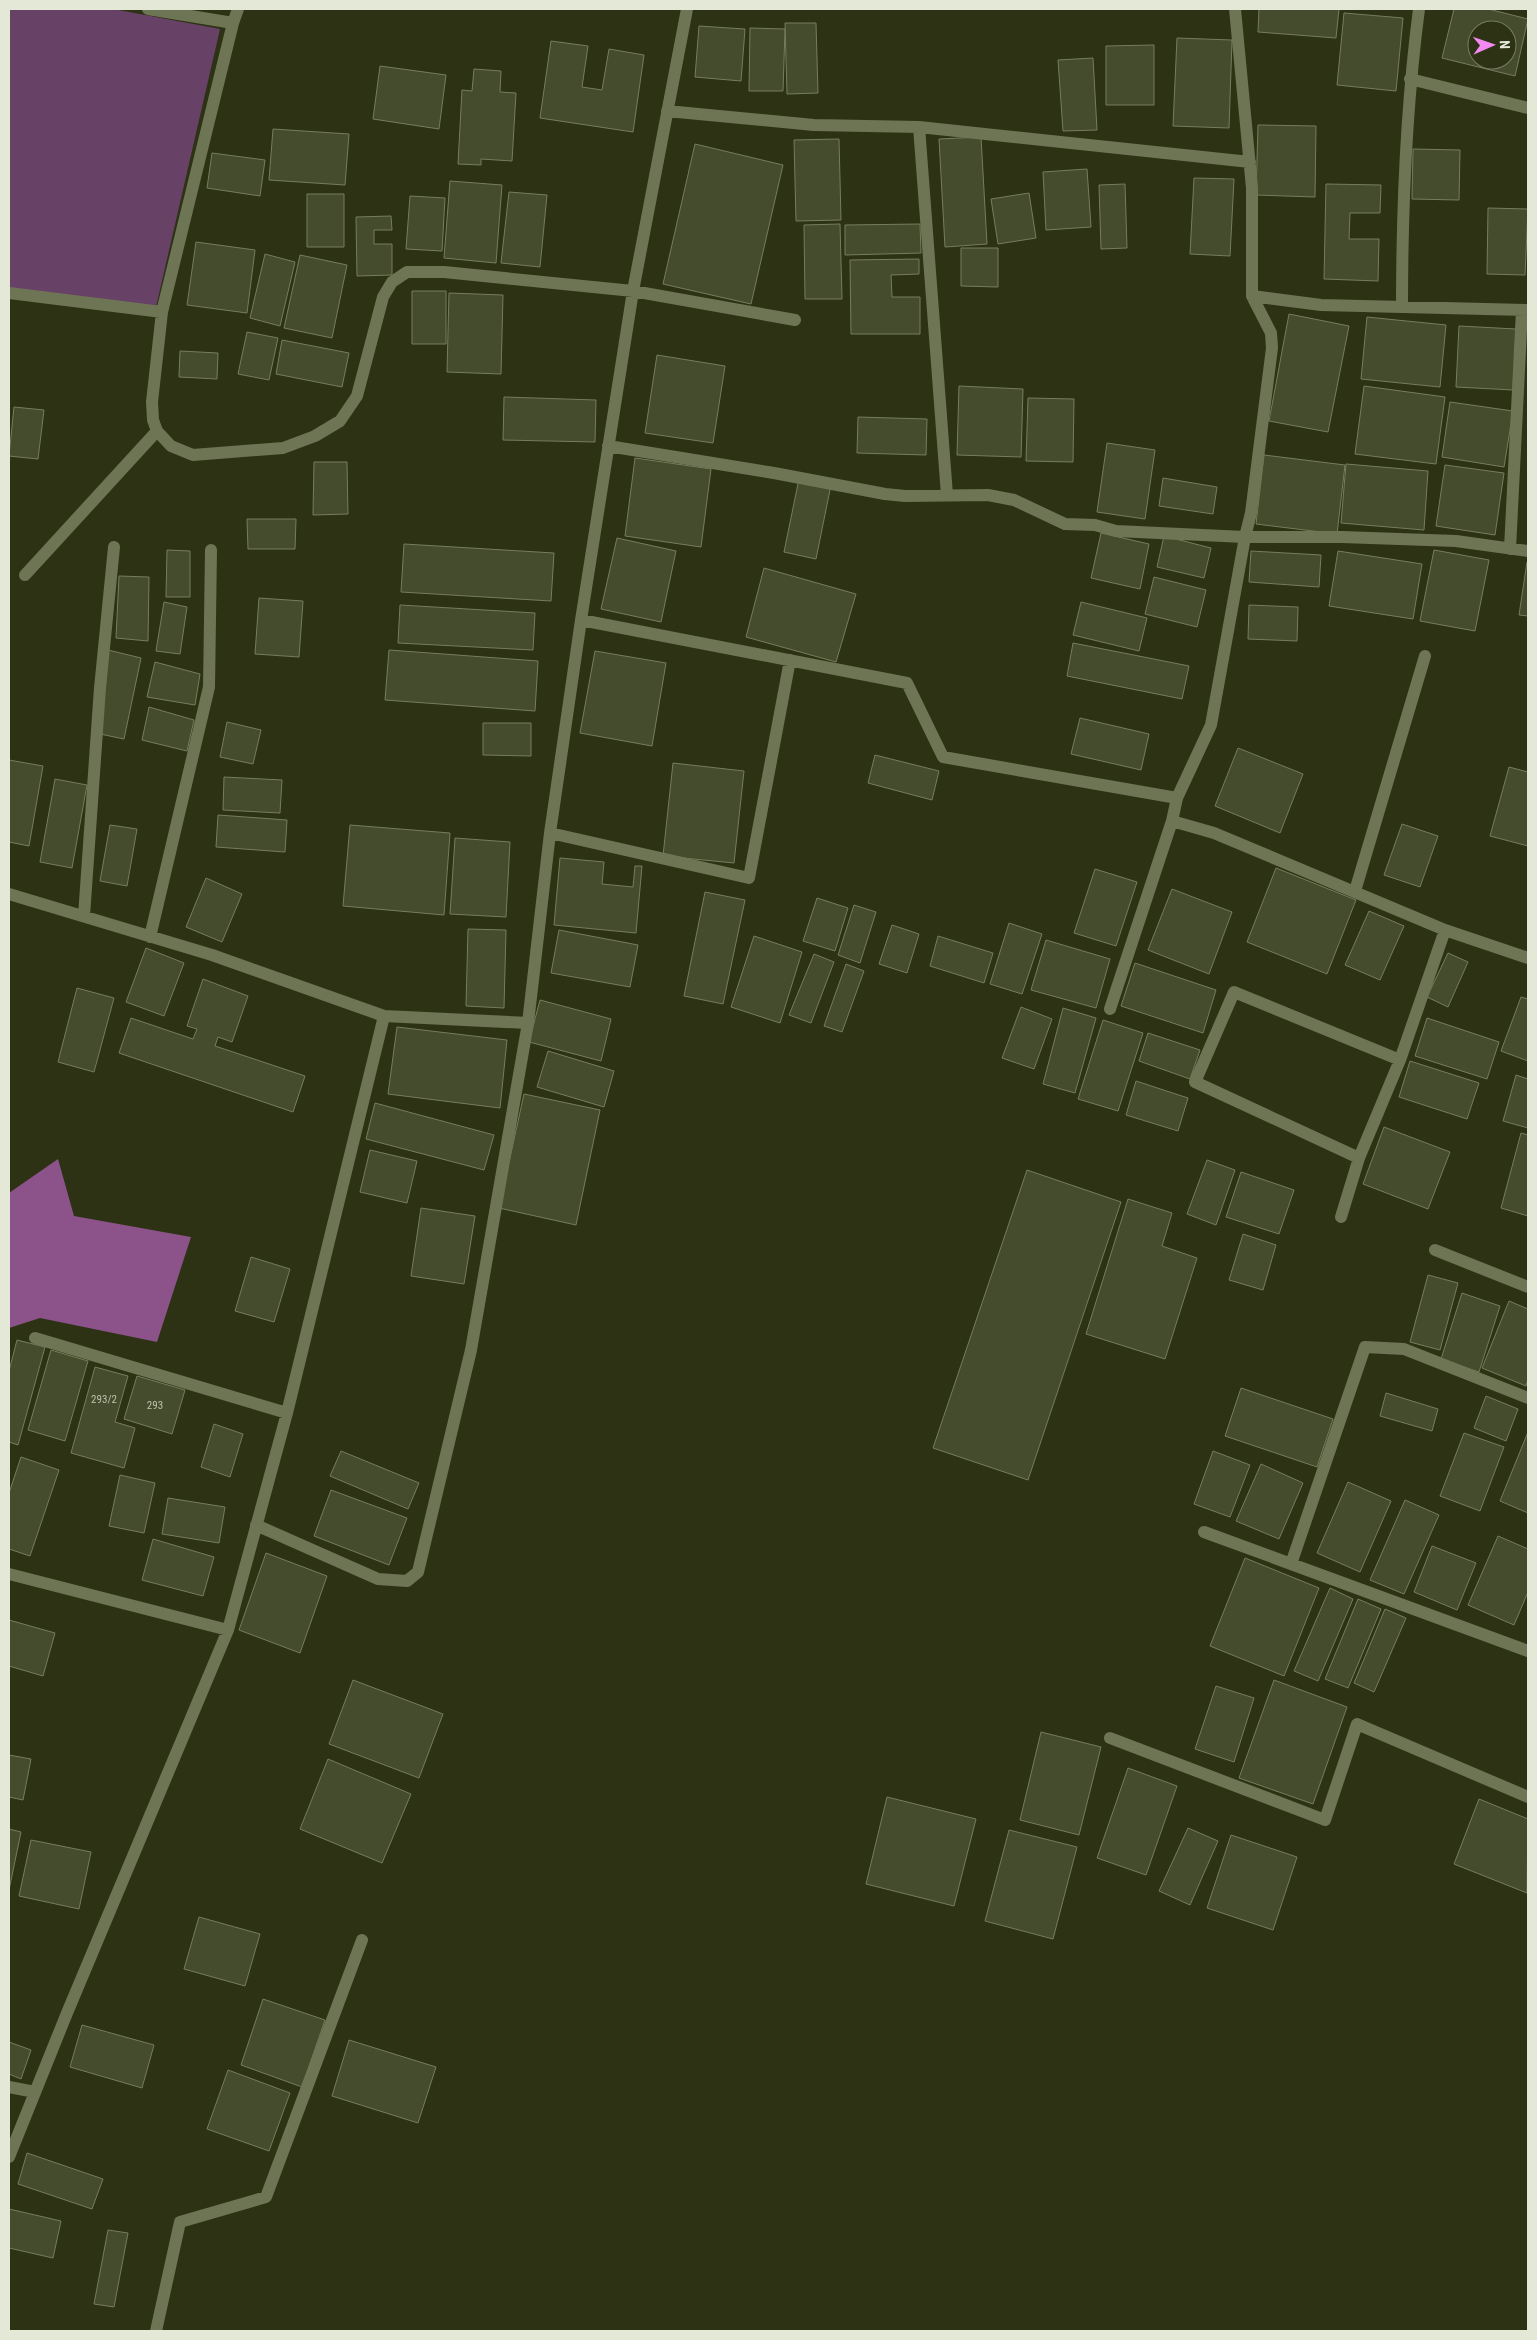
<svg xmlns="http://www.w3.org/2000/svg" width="1537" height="2340" font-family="'Roboto Condensed',sans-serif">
  <rect width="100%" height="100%" fill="#2d3215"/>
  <path fill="#684167" d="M9 9H113L220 29 156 307 9 290Z"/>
  <path fill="#8c538a" d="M58 1159 74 1216 191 1237 157 1342 40 1318 9 1328V1193Z"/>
  <path fill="#454b2d" stroke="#767d5d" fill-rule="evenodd" d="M1259 9H1339L1336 38 1258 32Z
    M1454 9H1488L1528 19 1515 76 1442 58ZM1477 30H1507V60H1477Z
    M1344 13 1403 18 1396 91 1337 85Z
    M785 23H816L818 93 787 94Z
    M699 26 745 29 741 81 695 77Z
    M750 28 785 29 783 91H749Z
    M1177 38 1232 40 1229 128 1173 126Z
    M551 41 588 46 582 87 602 90 609 49 644 55 633 132 540 118Z
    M1154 45V105H1106V46Z
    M1093 58 1097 130 1063 131 1058 60Z
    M380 66 446 75 439 129 373 119Z
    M474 69 501 71 500 92 516 93 512 161 481 159V165L458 164 462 90 472 91Z
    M1258 125 1316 126 1315 197 1256 195Z
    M273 129 349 134 345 185 269 180Z
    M981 137 987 244 945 247 939 139Z
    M839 139 841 220 796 221 794 140Z
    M695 144 783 165 751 304 663 284Z
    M1413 149 1460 150 1459 200 1412 199Z
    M212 153 265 160 260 196 207 188Z
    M1087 169 1091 227 1046 230 1043 172Z
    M1194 178 1234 179 1230 256 1190 254Z
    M450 181 502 185 496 263 444 258Z
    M1125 184 1127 248 1101 249 1099 185Z
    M1326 184 1381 185 1380 213H1350L1349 239H1379L1378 281 1324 279Z
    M509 192 547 195 540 267 501 263Z
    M1029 193 1036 238 998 244 991 199Z
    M307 194H344V247H307Z
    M410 196 445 198 442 251 406 249Z
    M1488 208 1528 209 1525 275 1487 274Z
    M391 216 392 230H374V244H392V275L357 276 356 217Z
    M840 224 842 299H805L804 225Z
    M920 224 921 253 845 255V225Z
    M196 242 255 250 247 313 187 305Z
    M961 248H998V287L961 286Z
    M265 254 295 262 280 326 250 318Z
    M300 255 347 265 332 338 284 328Z
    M919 259V274L891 275 892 297H920V334H851L850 260Z
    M412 291H446V344H412Z
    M449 293 503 295 501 374 447 372Z
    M1289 314 1349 326 1328 432 1269 421Z
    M1367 317 1446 325 1440 387 1361 379Z
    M1459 326 1516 329 1513 390 1456 387Z
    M247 332 278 338 269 380 238 374Z
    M282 340 349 353 342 387 276 374Z
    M180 351 218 353 217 379 179 377Z
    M657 355 725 366 713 443 645 433Z
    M959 386 1023 389 1021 457 957 455Z
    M1364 386 1445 397 1436 464 1355 454Z
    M504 397 596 400 595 442 503 440Z
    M1028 398 1074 399 1073 462 1026 461Z
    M1450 402 1513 411 1504 467 1442 457Z
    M14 407 44 410 38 459 9 456Z
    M858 417 927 419 926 455 857 453Z
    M1107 443 1155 450 1145 519 1097 512Z
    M1264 455 1345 465 1337 534 1256 524Z
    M635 458 711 469 701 547 625 536Z
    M314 462H347L348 514 313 515Z
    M1346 464 1428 471 1424 530 1341 523Z
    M1445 465 1504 473 1495 535 1436 526Z
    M800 474 832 480 816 559 784 552Z
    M1163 478 1217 487 1213 514 1159 506Z
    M247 519H296L295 549H248Z
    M1101 533 1149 544 1140 589 1091 578Z
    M1164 536 1211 548 1204 578 1157 567Z
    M617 538 676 551 661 622 601 609Z
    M404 544 554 553 551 601 401 592Z
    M167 550 190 551V597H166Z
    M1434 550 1489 560 1475 631 1420 621Z
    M1251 551 1321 555 1319 587 1249 582Z
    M1338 551 1422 564 1413 619 1329 606Z
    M1527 562H1528V616L1519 615Z
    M764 568 856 594 836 662 746 637Z
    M119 576 149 577 148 641 116 638Z
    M1154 577 1206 590 1197 627 1145 614Z
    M259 598 303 601 299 657 255 654Z
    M164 602 187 607 180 654 156 651Z
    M1081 602 1147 618 1139 651 1073 635Z
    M400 605 535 613 533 650 398 643Z
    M1249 605 1298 607 1297 641 1248 639Z
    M1073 643 1189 666 1182 699 1067 676Z
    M108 650 141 658 124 739 100 734Z
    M389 650 538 661 535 711 385 700Z
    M595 651 666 663 652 746 580 733Z
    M155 662 200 674 195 705 147 697Z
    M149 707 194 720 187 751 142 740Z
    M1080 718 1149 734 1141 770 1071 754Z
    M227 722 261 730 253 764 220 757Z
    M483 723H531V756L483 755Z
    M1238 748 1303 774 1280 833 1215 806Z
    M875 755 939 771 932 800 868 783Z
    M9 760 43 766 29 846 9 842Z
    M673 763 744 771 734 863 663 856Z
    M1509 767 1528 772V846L1490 836Z
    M224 777 282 780 280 813 223 810Z
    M55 779 87 785 72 868 40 862Z
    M218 815 287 820 285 852 216 847Z
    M1402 824 1438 836 1420 887 1384 875Z
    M110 825 137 829 127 886 100 881Z
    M350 825 450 833 444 915 343 906Z
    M455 838 510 842 506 917 450 914Z
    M560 858 604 862 602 884 633 887 635 866H642L636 933 554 925Z
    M1276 868 1356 900 1327 974 1247 942Z
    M1095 869 1137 882 1116 946 1074 933Z
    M206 878 242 894 222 942 186 927Z
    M1172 889 1232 912 1209 974 1148 950Z
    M705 892 745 900 723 1004 684 996Z
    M817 898 848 908 835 951 803 941Z
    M854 905 876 912 860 963 838 955Z
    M1369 911 1404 926 1380 980 1345 965Z
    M1009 923 1042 934 1022 994 990 984Z
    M892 925 919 934 907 973 879 964Z
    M468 929 506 930 504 1008 466 1006Z
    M559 930 638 945 630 987 551 973Z
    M754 936 802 952 780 1023 731 1007Z
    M938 936 993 953 984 983 930 966Z
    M1046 940 1110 959 1096 1008 1031 990Z
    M146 948 184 963 164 1016 126 1002Z
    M1448 953 1468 962 1448 1007 1427 997Z
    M814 954 834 962 811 1023 789 1015Z
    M1135 963 1216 990 1203 1033 1121 1006Z
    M846 964 864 971 842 1032 824 1026Z
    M203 979 248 996 232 1042 218 1037 215 1046 305 1076 293 1112 119 1053 131 1018 193 1039 197 1029 187 1026Z
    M77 988 114 998 94 1072 58 1062Z
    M1521 997 1528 999V1061L1501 1051Z
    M540 1000 611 1019 601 1061 529 1042Z
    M1021 1007 1052 1019 1034 1069 1002 1058Z
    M1063 1008 1096 1018 1075 1093 1043 1084Z
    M1427 1018 1499 1042 1487 1079 1415 1056Z
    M1103 1020 1143 1033 1118 1111 1078 1099Z
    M397 1027 507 1040 500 1108 388 1094Z
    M1148 1033 1200 1050 1190 1079 1139 1061Z
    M548 1051 614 1071 604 1107 537 1087Z
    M1410 1061 1479 1083 1467 1119 1399 1097Z
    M1516 1075 1528 1079V1128L1503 1121Z
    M1136 1081 1188 1098 1178 1131 1126 1115Z
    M524 1094 600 1110 576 1225 499 1208Z
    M375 1103 494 1135 484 1170 366 1139Z
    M1384 1127 1450 1152 1428 1209 1363 1184Z
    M1521 1133 1528 1135V1216L1501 1208Z
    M370 1150 417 1161 407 1203 360 1192Z
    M1207 1160 1235 1170 1216 1225 1187 1214Z
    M1027 1170 1121 1202 1028 1480 933 1448Z
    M1241 1172 1294 1190 1279 1234 1226 1217Z
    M1128 1199 1172 1213 1162 1246 1197 1258 1165 1359 1086 1334Z
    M421 1208 475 1216 464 1284 411 1276Z
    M1243 1234 1276 1245 1263 1290 1229 1280Z
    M251 1257 290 1269 274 1322 235 1311Z
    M1428 1275 1458 1283 1440 1350 1410 1342Z
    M1462 1293 1500 1306 1479 1372 1441 1359Z
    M1509 1301 1528 1309V1379L1526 1386 1482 1368Z
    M17 1340 45 1347 18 1445 9 1442V1371Z
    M51 1350 88 1361 65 1441 28 1430Z
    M95 1367 128 1376 115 1422 135 1428 124 1468 71 1453Z
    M137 1376 185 1390 172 1434 124 1419Z
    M1241 1388 1333 1419 1317 1467 1225 1436Z
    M1386 1393 1438 1409 1432 1431 1380 1416Z
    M1486 1396 1518 1409 1506 1441 1474 1428Z
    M214 1424 243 1434 230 1477 201 1467Z
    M1528 1432V1513L1500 1501Z
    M1464 1433 1504 1447 1480 1511 1440 1496Z
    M341 1451 419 1483 408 1509 330 1476Z
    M1213 1451 1250 1465 1230 1517 1194 1504Z
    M21 1457 59 1470 30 1556 9 1549V1493Z
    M1261 1464 1303 1483 1279 1539 1236 1521Z
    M120 1475 155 1483 144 1533 109 1526Z
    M1348 1482 1391 1501 1360 1572 1317 1553Z
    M331 1490 407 1518 389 1565 314 1536Z
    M168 1498 225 1507 219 1543 162 1534Z
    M1405 1500 1439 1515 1404 1594 1370 1580Z
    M1498 1536 1528 1549V1592L1514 1625 1468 1605Z
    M153 1539 214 1557 203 1596 142 1580Z
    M1432 1546 1476 1563 1457 1610 1414 1592Z
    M266 1553 327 1576 300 1653 239 1630Z
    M1245 1558 1319 1588 1284 1676 1210 1646Z
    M1330 1588 1353 1599 1318 1681 1294 1671Z
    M1358 1599 1381 1609 1348 1688 1325 1679Z
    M1385 1609 1406 1618 1374 1692 1354 1683Z
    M9 1620 55 1633 43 1676 9 1666Z
    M353 1680 443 1714 419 1778 329 1744Z
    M1274 1680 1347 1707 1313 1804 1239 1778Z
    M1216 1686 1254 1698 1234 1762 1195 1749Z
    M1041 1732 1101 1747 1079 1835 1020 1820Z
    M9 1755 31 1759 23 1800 9 1797Z
    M328 1759 411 1794 382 1863 300 1829Z
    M1128 1768 1177 1786 1146 1875 1097 1858Z
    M887 1797 976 1819 954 1906 866 1884Z
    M1479 1799 1528 1819 1527 1893 1454 1864Z
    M1188 1828 1218 1841 1190 1905 1159 1891Z
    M9 1829 21 1832 9 1890Z
    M1009 1830 1077 1847 1053 1939 985 1921Z
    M1231 1835 1297 1857 1273 1930 1207 1908Z
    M31 1840 91 1852 79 1909 19 1896Z
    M199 1917 260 1934 245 1986 184 1969Z
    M263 1999 325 2020 302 2087 241 2065Z
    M82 2025 154 2045 142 2088 70 2067Z
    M349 2040 436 2067 418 2123 332 2096Z
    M9 2042 31 2050 21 2079 9 2074Z
    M228 2070 290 2093 269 2151 207 2129Z
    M27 2153 103 2179 92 2209 18 2184Z
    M9 2209 61 2221 53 2258 9 2248Z
    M108 2230 128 2233 114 2307 94 2304Z"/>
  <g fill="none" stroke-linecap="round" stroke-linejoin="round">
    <path stroke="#6e7555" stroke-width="12" d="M148 9 233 23
      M238 9 233 23 162 312 152 402 153 420 157 431 171 446 193 455 283 448 315 436 340 421 357 396 383 297 392 282 407 272H444L633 291 795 320
      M1235 9 1252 188V296L1321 305 1528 310
      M1410 79 1528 108
      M667 111 814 125 919 127 1250 162
      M919 127 947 495
      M9 293 162 312
      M1402 307C1402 207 1406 108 1419 9
      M608 446 774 473 885 494 905 496 988 495 1014 500 1065 524 1095 525 1116 531 1245 537 1251 513 1272 348 1271 333 1252 296
      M1510 549 1522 310
      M1528 551 1456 541 1342 537H1245L1211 725 1177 798 1172 821 1214 833 1445 930 1528 958
      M25 575 157 431
      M581 620 907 683 943 757 1177 798
      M550 833 749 878 790 660
      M1355 891 1425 656
      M9 894 212 955 384 1016
      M84 916 100 688 114 547
      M150 937 209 687 211 550
      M1110 1009 1172 821
      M1400 1060 1234 992 1195 1082 1359 1158 1400 1060 1445 930
      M1341 1217 1359 1158
      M1435 1250 1528 1287
      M35 1338 287 1413
      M256 1525 378 1579 407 1581 418 1572 471 1350 528 1023 550 833 581 620 633 291 687 9
      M1204 1532 1528 1651
      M1291 1564 1365 1347 1404 1349 1528 1398
      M9 1574 228 1630
      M1110 1738 1325 1820 1357 1724 1528 1797
      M9 2087 35 2092
      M9 2157 67 2013 228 1630 287 1413 384 1016 528 1023
      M156 2331 180 2222 266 2197 362 1940"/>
  </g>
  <g text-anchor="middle" stroke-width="4.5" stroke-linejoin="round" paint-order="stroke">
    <g font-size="11" fill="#bcc2ac">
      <text x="104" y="1403">293/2</text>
      <text x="155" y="1409">293</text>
    </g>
  </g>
  <rect width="1537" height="2340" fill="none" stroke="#e4e9d7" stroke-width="20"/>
  <g transform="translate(1492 45) rotate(88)"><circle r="24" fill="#2d3215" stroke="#767b63"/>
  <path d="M0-4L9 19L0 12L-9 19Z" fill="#f38af1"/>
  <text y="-8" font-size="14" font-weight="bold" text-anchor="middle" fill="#e4e9d7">N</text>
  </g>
</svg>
